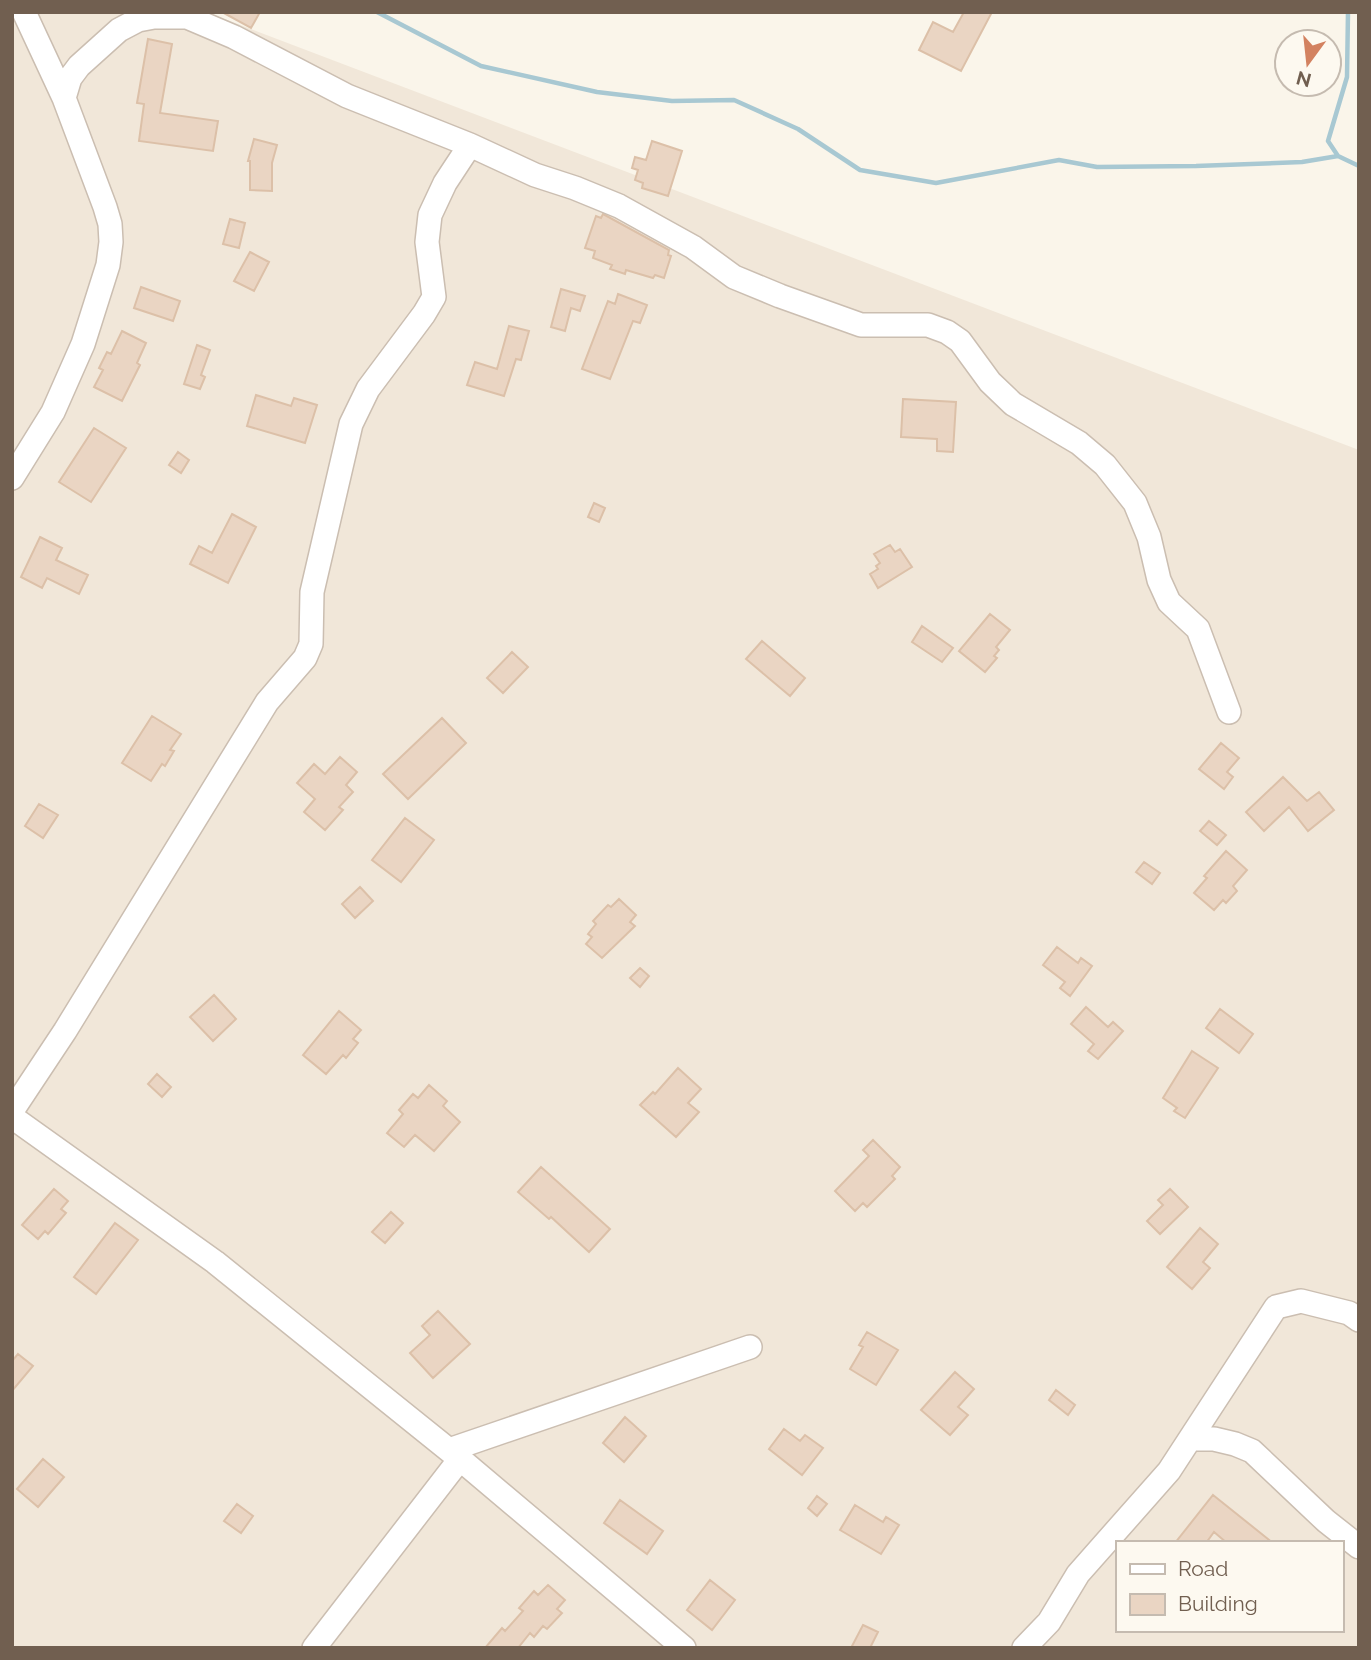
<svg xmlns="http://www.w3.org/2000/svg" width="1371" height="1660" font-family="Raleway,sans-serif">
  <rect width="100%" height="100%" fill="#faf5ea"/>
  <path fill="#f1e7d9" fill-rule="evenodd" d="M12 12H206L1359 450V1648H12ZM1117 1543H1341V1630H1117Z"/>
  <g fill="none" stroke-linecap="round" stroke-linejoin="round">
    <path stroke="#a8c8d2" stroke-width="4.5" d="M377 12 481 66 597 92 672 101 734 100 798 129 860 170 936 183 1059 160 1097 167 1196 166 1302 162 1338 156 1359 166
      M1338 156 1328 141 1347 77 1348 12"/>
  </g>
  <path fill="#ead5c3" stroke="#dcc0a8" stroke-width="2" d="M222 12H260L251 28Z
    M964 12H992L961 71 919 50 933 22 953 32Z
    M148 39 172 44 160 113 218 121 213 151 139 141 144 104 137 103Z
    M254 139 277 145 272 163V191L250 190V161H248Z
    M652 141 682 151 668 196 642 188 643 183 635 180 638 170 632 168 635 157 646 160Z
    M603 214 669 250 668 255 671 256 664 278 655 275 653 278 626 270 625 274 610 269 612 265 593 258 595 251 585 248 596 216 601 218Z
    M230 219 245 223 239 248 223 244Z
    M250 252 269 262 254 291 234 281Z
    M141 287 180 301 173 321 134 308Z
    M561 289 585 296 580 311 571 308 565 331 551 327Z
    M618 294 647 305 640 323 633 321 610 379 582 369 608 301 615 304Z
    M509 326 529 331 521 360 516 359 504 396 467 385 475 362 497 369Z
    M122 331 146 343 137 363 140 365 122 401 94 387 103 370 99 368 107 352 111 354Z
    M197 345 210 350 201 375 205 377 200 389 184 384Z
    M256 395 291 406 294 398 317 405 305 443 247 426Z
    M903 399 956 402 953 452 937 451V439L901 437Z
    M94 428 126 448 91 502 59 482Z
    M178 452 189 460 181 473 169 465Z
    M594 503 605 508 599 522 588 517Z
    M232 514 256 527 228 583 190 564 199 546 212 553Z
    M40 537 62 548 56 560 88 575 79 594 47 578 42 588 21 577Z
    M890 545 895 552 900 549 912 567 878 588 870 574 878 569 876 566 880 563 874 554Z
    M990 614 1010 630 996 647 999 650 994 656 997 658 985 672 959 651Z
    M922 626 953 648 942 662 912 642Z
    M762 641 805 678 790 696 746 659Z
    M512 652 528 667 503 693 487 678Z
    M152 716 181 734 170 750 174 751 165 766 162 764 151 781 122 763Z
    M442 718 466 743 408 799 383 774Z
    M1221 743 1239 758 1227 772 1233 777 1224 789 1199 769Z
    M340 757 357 772 346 785 353 792 339 807 343 810 325 830 304 812 315 799 297 783 314 764 325 774Z
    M1283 777 1307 801 1319 792 1334 810 1308 831 1289 807 1264 831 1246 812Z
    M39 804 58 815 43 838 25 826Z
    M405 818 434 840 401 882 372 860Z
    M1209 821 1226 835 1217 845 1200 831Z
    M1226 851 1247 870 1233 886 1237 891 1226 903 1223 900 1214 910 1194 893 1207 878 1204 876Z
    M1144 862 1160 873 1152 884 1136 872Z
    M360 887 373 901 355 918 342 904Z
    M619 899 636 915 630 922 635 926 602 958 586 944 592 937 588 934 596 924 593 921 608 905 611 907Z
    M1057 947 1078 963 1081 958 1092 966 1070 996 1060 988 1065 982 1043 965Z
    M640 968 649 976 640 987 630 978Z
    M214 995 236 1019 213 1041 190 1017Z
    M1086 1007 1108 1027 1113 1022 1123 1031 1098 1059 1088 1051 1094 1044 1071 1024Z
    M1220 1009 1253 1034 1239 1053 1206 1028Z
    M339 1011 361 1030 353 1039 358 1043 346 1058 343 1055 326 1074 303 1055Z
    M1192 1051 1218 1068 1185 1118 1174 1111 1177 1108 1163 1098Z
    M678 1068 701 1089 688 1103 699 1112 676 1137 640 1105 653 1092 655 1094Z
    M157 1074 171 1087 162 1097 148 1084Z
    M429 1085 447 1101 443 1106 460 1122 434 1151 415 1135 404 1147 387 1133 403 1114 399 1110 413 1094 418 1098Z
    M873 1140 900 1167 892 1176 895 1179 867 1207 863 1203 855 1211 835 1191 869 1156 863 1150Z
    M541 1167 610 1229 589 1252 551 1217 549 1219 518 1192Z
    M54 1189 68 1201 61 1209 66 1213 48 1234 45 1231 38 1239 22 1225Z
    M1170 1189 1188 1207 1160 1234 1147 1221 1163 1205 1158 1200Z
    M391 1212 403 1223 385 1243 372 1232Z
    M115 1223 138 1240 96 1294 74 1277Z
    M1200 1228 1218 1244 1203 1262 1210 1268 1192 1289 1167 1267Z
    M438 1311 470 1344 433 1378 410 1353 430 1335 422 1326Z
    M867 1332 898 1350 876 1385 850 1369 863 1347 859 1345Z
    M18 1354 33 1366 12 1391V1361Z
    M955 1372 974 1389 958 1407 968 1415 950 1435 921 1410Z
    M1056 1390 1075 1405 1068 1415 1049 1400Z
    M625 1417 646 1436 624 1462 603 1443Z
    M784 1429 800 1441 805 1435 823 1448 802 1475 769 1449Z
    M43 1459 64 1477 38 1507 17 1489Z
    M1213 1495 1273 1543H1227L1214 1532 1206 1543H1175Z
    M817 1496 827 1504 817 1516 808 1508Z
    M620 1500 663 1531 647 1554 604 1523Z
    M237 1504 253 1516 241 1533 224 1521Z
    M855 1505 883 1522 886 1517 899 1525 881 1554 840 1530Z
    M710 1580 735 1600 712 1630 687 1610Z
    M548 1585 565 1600 557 1609 562 1613 547 1629 543 1626 534 1637 530 1633 518 1648H485L502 1628 505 1631 523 1611 519 1608 534 1591 538 1595Z
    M863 1625 878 1632 870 1648H851Z"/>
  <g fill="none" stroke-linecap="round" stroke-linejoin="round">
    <g stroke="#cbbeb1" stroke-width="26">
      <path id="minor" d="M64 98 70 78 79 66 119 30 138 20 154 17H187L234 37 347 96 470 145 535 175 575 188 619 206 693 247 734 277 780 296 861 325H928L947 332 960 341 990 382 1013 404 1079 443 1105 465 1135 503 1149 537 1159 580 1169 602 1198 629 1229 712
        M12 478 53 412 83 344 108 265 111 242 110 224 105 207 64 98 24 12
        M12 1111 65 1031 267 702 305 658 311 644 312 592 351 424 368 389 424 314 434 297 427 242 430 215 445 183 470 145
        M12 1117 215 1262 460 1459 684 1648
        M1192 1439H1214L1235 1444 1252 1451 1326 1521 1359 1547
        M449 1450 750 1347
        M314 1648 460 1459
        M1024 1648 1049 1622 1078 1574 1169 1471 1276 1307 1301 1301 1349 1313 1359 1320"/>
    </g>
    <use href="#minor" stroke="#fff" stroke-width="23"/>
  </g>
  <rect width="1371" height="1660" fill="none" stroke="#715f50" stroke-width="28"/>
  <rect x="1116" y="1541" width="228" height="91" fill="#fdf9f0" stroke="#c5bbb0" stroke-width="2"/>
  <rect x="1130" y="1564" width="35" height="10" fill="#ffffff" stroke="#c5bbb0" stroke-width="2"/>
  <text x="1178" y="1576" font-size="21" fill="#715f50">Road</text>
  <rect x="1130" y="1594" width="35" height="21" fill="#ead5c3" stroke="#c5bbb0" stroke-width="2"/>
  <text x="1178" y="1611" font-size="21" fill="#715f50">Building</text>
  <g transform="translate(1308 63) rotate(195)"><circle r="33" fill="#fdf9f0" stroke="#c5bbb0" stroke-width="2"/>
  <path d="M0-5L12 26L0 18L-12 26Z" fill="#d38260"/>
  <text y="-10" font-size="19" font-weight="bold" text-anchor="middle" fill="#715f50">N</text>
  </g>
</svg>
